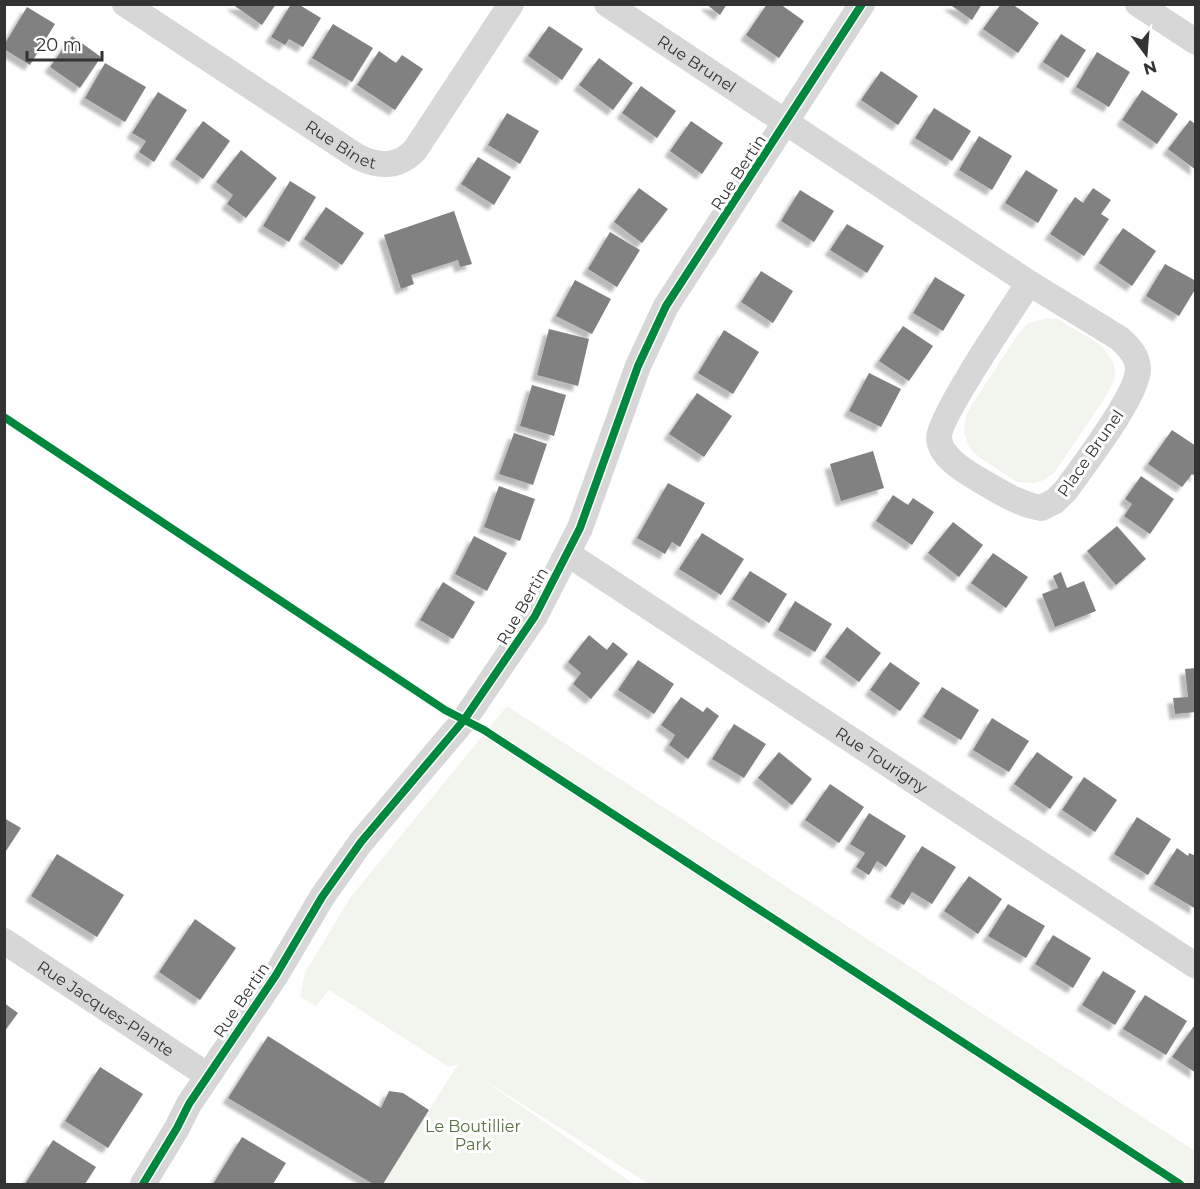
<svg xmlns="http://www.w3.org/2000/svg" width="1200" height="1189" font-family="Montserrat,sans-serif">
  <defs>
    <filter id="shadow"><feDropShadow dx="-5.5" dy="5.5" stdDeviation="1.5" flood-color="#0004"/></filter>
  </defs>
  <rect width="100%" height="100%" fill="#fff"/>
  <path fill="#f1f5ed" d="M1049 318 1058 319 1102 346 1114 364 1115 378 1105 398 1054 473 1044 480 1035 483 1017 482 980 458 969 447 964 432 966 415 973 403 1017 336 1028 323Z
    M507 706 1195 1151V1184H649L479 1077 634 1184H383L458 1064 449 1067 329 990 316 1006 300 997 305 973 350 898Z"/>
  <path fill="#818181" filter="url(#shadow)" d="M232 4H276L262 25Z
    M291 4H298L321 18 303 47 289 39 285 45 271 37Z
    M706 4H727L720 15Z
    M767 4H780L804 21 779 58 746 35Z
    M949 4H982L972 20Z
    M1001 4H1012L1039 23 1018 53 983 29Z
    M27 7 55 24 30 65 4 49V45Z
    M333 24 373 48 352 82 312 58Z
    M549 26 583 49 562 80 528 56Z
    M1061 34 1086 50 1068 78 1043 62Z
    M72 36 101 57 80 88 50 67Z
    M379 51 396 63 402 55 423 69 395 110 357 85Z
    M1097 52 1130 72 1109 107 1076 87Z
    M599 58 633 83 613 110 579 85Z
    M105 63 146 87 125 122 85 98Z
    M881 71 918 96 898 125 861 100Z
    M641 86 676 111 657 138 622 113Z
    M1142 90 1178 114 1157 144 1122 120Z
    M158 92 187 110 154 162 139 152 146 141 132 133Z
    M934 108 971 131 952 161 915 138Z
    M507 113 539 131 520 164 488 145Z
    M1190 120 1196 125V170L1168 149Z
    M203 121 230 141 203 179 175 159Z
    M691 121 723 143 702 174 670 151Z
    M979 136 1012 156 992 190 959 170Z
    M241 150 277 178 246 218 227 204 233 195 216 182Z
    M478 157 511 177 494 205 461 184Z
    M1026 170 1058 190 1038 223 1005 203Z
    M290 181 316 197 289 242 263 226Z
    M639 188 668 209 642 243 614 222Z
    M1093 188 1111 200 1101 214 1109 219 1084 256 1050 234 1075 197 1083 203Z
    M800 190 834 211 814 242 781 221Z
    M326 207 364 233 342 265 304 239Z
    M454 211 472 264 460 267 458 260 411 275 414 284 401 289 384 235Z
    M847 224 884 246 867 273 830 250Z
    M1123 228 1156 251 1132 286 1099 263Z
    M610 232 640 250 617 287 588 269Z
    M1165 264 1196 281V288L1179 316 1146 296Z
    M761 271 793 291 773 323 741 302Z
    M935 277 965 295 943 331 913 313Z
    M575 280 611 299 592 334 556 316Z
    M903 326 933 346 909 381 879 361Z
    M549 329 589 339 578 386 537 375Z
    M724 330 759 352 733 394 698 373Z
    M869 373 901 389 881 427 849 411Z
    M532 385 566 395 554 436 520 426Z
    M697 393 732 416 704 457 669 434Z
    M1172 430 1196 446V477L1192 474 1182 487 1148 464Z
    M514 433 547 444 533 485 499 474Z
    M873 451 884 488 841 501 830 464Z
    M1141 476 1174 499 1150 534 1124 516 1132 504 1125 499Z
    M668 483 705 503 680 547 672 542 665 554 637 538Z
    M499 486 535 499 520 541 484 527Z
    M893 495 908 505 913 498 934 512 912 545 876 521Z
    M953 522 983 545 959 577 928 553Z
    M1117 526 1146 559 1116 585 1087 551Z
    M702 533 744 559 721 595 679 569Z
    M474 536 507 553 487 591 455 574Z
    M993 553 1028 577 1006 608 971 583Z
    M750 571 787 594 769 623 732 599Z
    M1061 572 1067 588 1084 581 1096 611 1055 627 1042 594 1058 588 1053 576Z
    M443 582 475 602 453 639 420 620Z
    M795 601 832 624 815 652 778 630Z
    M847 627 881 653 859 682 825 657Z
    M589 635 607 650 613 642 628 654 591 699 573 684 581 673 568 662Z
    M638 660 674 684 654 714 618 690Z
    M890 662 920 683 900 711 870 690Z
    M1196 668V712L1175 714 1173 698 1188 697 1185 669Z
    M942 687 979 710 961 740 923 717Z
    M681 697 703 712 707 707 719 716 688 759 669 745 675 735 661 725Z
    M992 718 1029 741 1009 772 973 750Z
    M734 724 766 744 744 778 712 759Z
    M779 752 812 779 792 805 758 778Z
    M1037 752 1073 777 1050 809 1014 784Z
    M1084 777 1117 800 1095 832 1062 810Z
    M830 784 864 807 839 843 805 820Z
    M869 813 906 836 886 867 877 861 869 875 856 867 865 853 850 844Z
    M1137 817 1171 839 1148 875 1114 854Z
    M4 818 21 828 4 854Z
    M922 846 956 867 932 904 912 892 904 905 890 897Z
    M1177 848 1188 856 1189 853 1196 856V909L1154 884Z
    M57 854 124 895 97 937 31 896Z
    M969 876 1002 899 978 934 944 911Z
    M1008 904 1045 926 1026 958 988 936Z
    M195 919 236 948 200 1000 159 972Z
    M1053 935 1091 958 1073 988 1035 964Z
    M1103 971 1136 991 1115 1025 1082 1005Z
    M1145 995 1187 1021 1166 1055 1123 1029Z
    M4 1003 18 1013 4 1032Z
    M1194 1026 1196 1027V1073L1172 1057Z
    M268 1036 381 1108 389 1091 403 1093 429 1110 383 1184H373L228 1098Z
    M100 1067 143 1094 108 1148 65 1121Z
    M242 1137 286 1163 273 1184H213Z
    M53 1140 96 1167 85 1184H25Z"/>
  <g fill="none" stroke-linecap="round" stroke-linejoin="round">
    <g stroke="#d7d7d7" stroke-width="26">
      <path id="s1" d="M125 4 358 157C379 167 398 168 415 150L511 4"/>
      <path id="s2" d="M607 4 1029 283 1119 338C1128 346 1138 356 1138 369 1138 395 1083 466 1066 490L1055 501 1041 508C1019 504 1002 493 983 482 968 473 940 458 939 438 938 418 1014 306 1029 283"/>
      <path d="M1138 4 1196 42"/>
      <path id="s3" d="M568 554 1196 966"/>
      <path id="s4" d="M4 941 207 1075"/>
      <path d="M143 1184 177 1128 189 1104 276 975 322 897 361 842 464 720 535 616 580 528 638 366 666 306 862 4"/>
    </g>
    <g stroke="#fff" stroke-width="11">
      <path id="cycleway" d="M4 417 445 710 484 730 1180 1184
        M143 1184 177 1128 189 1104 276 975 322 897 361 842 464 720 535 616 580 528 638 366 666 306 862 4"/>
    </g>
    <use href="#cycleway" stroke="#00873e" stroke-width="8"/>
  </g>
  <g text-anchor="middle" stroke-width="6" stroke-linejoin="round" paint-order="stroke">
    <g font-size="16" fill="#333" stroke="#fff">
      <text dy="6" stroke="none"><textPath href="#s2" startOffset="108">Rue Brunel</textPath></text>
      <text dy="6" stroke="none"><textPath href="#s1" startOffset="258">Rue Binet</textPath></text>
      <text transform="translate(738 172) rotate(-57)" y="6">Rue Bertin</text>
      <text transform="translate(1090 453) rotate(-55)" y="6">Place Brunel</text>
      <text transform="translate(522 606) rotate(-60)" y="6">Rue Bertin</text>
      <text dy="6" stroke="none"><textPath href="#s3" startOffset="375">Rue Tourigny</textPath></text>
      <text transform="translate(241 1000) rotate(-56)" y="6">Rue Bertin</text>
      <text dy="6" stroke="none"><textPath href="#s4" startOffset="122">Rue Jacques-Plante</textPath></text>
    </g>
    <g font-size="16" fill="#56703f" stroke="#fff">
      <text x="473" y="1132">Le Boutillier<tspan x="473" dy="18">Park</tspan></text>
    </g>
  </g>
  <rect width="1200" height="1189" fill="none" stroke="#333333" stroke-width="12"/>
  <g transform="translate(1146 54) rotate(164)" stroke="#ffffff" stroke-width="4.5" paint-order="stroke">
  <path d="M0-4.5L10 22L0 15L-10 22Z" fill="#333333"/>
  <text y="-9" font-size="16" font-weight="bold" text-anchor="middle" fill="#333333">N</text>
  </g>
  <path d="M27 51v9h75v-9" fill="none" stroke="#333333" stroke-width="3"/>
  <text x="36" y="51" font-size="18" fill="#333333" stroke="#ffffff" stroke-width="4.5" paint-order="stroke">20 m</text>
</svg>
